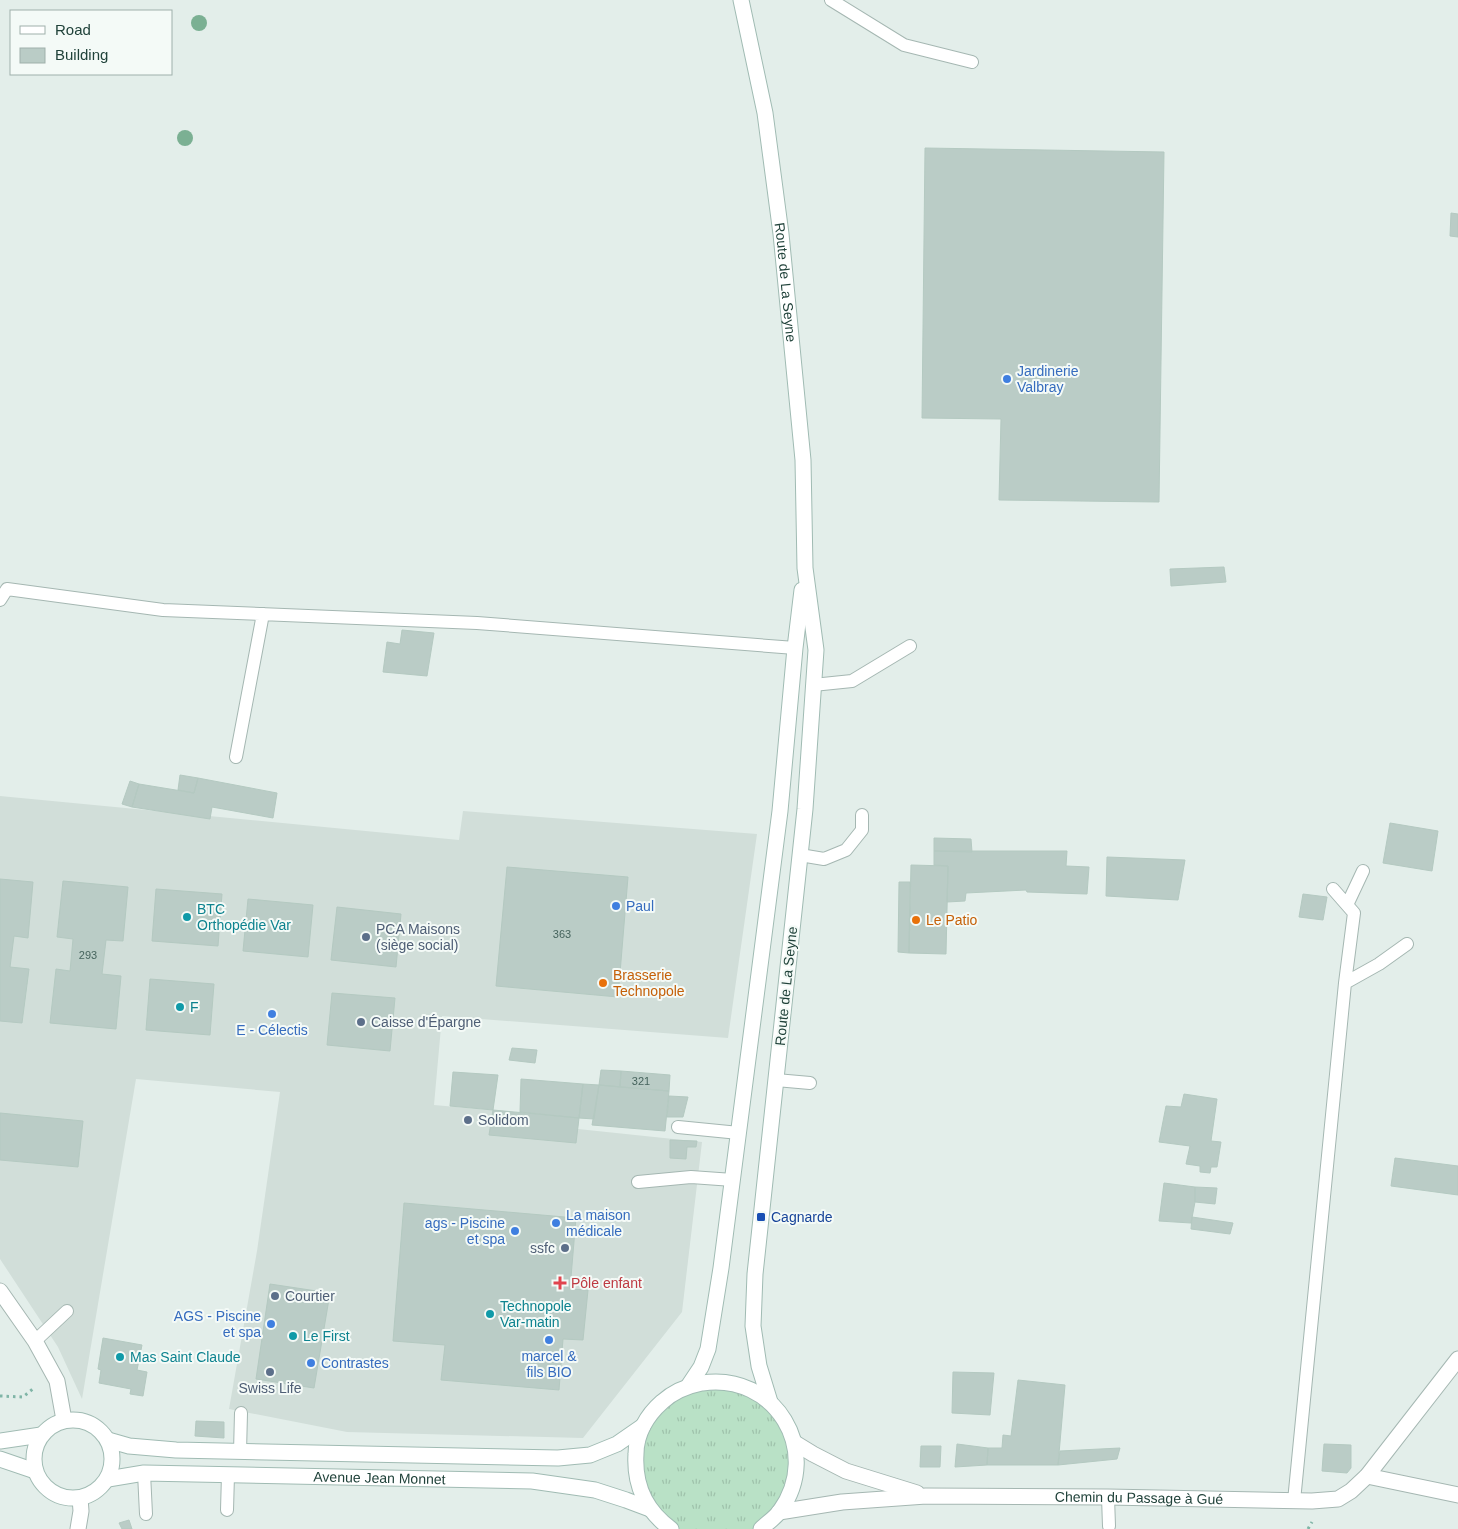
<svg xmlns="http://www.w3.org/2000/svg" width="1458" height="1529" font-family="Arial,sans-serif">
  <defs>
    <pattern id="grass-tufts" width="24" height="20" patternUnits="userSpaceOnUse" patternTransform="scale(1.25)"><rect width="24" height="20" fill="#b9e1c6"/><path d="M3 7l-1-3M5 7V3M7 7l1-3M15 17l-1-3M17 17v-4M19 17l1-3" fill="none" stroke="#9fc2ab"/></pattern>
  </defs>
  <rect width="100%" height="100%" fill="#e3eeea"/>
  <path fill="#d1ded9" d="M0 796 459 840 463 811 757 834 728 1038 442 1016 434 1105 579 1118 578 1129 702 1142 682 1312 583 1438 347 1432 229 1409 257 1251 280 1092 136 1079 82 1399 58 1347 0 1259Z"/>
  <path fill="url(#grass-tufts)" d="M689 1385 745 1387 789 1427 792 1491 761 1529H671L640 1490 643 1426Z"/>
  <path fill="#baccc6" stroke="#b4c9c1" d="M925 148 1164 152 1159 502 999 500 1001 419 922 418Z
    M1451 213 1458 214V237L1450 236Z
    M1224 567 1226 582 1171 586 1170 569Z
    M402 630 434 633 427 676 383 672 387 642 400 644Z
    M180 775 198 778 194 793 178 790Z
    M198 778 277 793 273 818 212 807 210 819 132 807 139 784 194 793Z
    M130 781 139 784 132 807 122 804Z
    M1390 823 1438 831 1432 871 1383 863Z
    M934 838 971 839 972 852 934 851Z
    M934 851H1067L1066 866 1089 867 1087 894 1027 892 1026 890 966 893 965 901 947 902 948 866 934 865Z
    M1107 857 1185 860 1178 900 1106 896Z
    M911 865 948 866 946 954 909 953Z
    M507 867 628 877 618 997 496 986Z
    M0 879 33 882 28 938 14 936 10 967 29 969 22 1023 0 1021Z
    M63 881 128 887 123 941 106 940 102 974 121 976 116 1029 50 1023 56 969 70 971 73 939 57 937Z
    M899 882H910L909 953 898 952Z
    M156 889 222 894 218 946 152 941Z
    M1303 894 1327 897 1323 920 1299 917Z
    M248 899 313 905 308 957 243 951Z
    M337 907 401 914 396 967 331 960Z
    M150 979 214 984 210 1035 146 1030Z
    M332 993 395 998 390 1051 327 1045Z
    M512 1048 537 1050 535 1063 509 1060Z
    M601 1070 621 1071 620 1087 599 1085Z
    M621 1071 670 1075 669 1091 620 1087Z
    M453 1072 498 1075 493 1110 450 1106Z
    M521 1079 583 1084 579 1118 520 1112Z
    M583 1084 599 1085 594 1119 579 1118Z
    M599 1085 669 1091 665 1131 592 1125Z
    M1184 1094 1217 1099 1211 1141 1221 1142 1217 1167H1211L1210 1173 1200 1172V1166L1186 1164 1190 1146 1159 1142 1166 1106 1181 1107Z
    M669 1096 688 1097 683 1117H667Z
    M493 1110 579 1118 576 1143 489 1135Z
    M0 1113 83 1121 78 1167 0 1160Z
    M670 1140 697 1141 696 1147H687L686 1159 670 1158Z
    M1395 1158 1458 1166V1195L1391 1186Z
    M1164 1183 1195 1187V1202L1191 1223 1159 1221Z
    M1195 1187 1217 1188 1215 1204 1195 1202Z
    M404 1203 576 1218 570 1289 588 1290 583 1340 563 1339 559 1390 441 1380 445 1345 393 1341Z
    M1192 1217 1233 1223 1230 1234 1191 1229Z
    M270 1284 330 1293 314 1388 256 1379Z
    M103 1338 142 1345 137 1370 147 1372 143 1396 130 1394 131 1389 99 1383 101 1370 98 1369Z
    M953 1372 994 1373 990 1415 952 1413Z
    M1018 1380 1065 1385 1058 1465H987L988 1448H1002L1003 1435 1011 1436Z
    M196 1421 224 1422V1438L195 1436Z
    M957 1444 988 1448 987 1465 955 1467Z
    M1324 1444 1351 1445V1468L1347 1473 1322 1471Z
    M921 1446H941L940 1467H920Z
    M1120 1448 1117 1459 1058 1465 1060 1451Z
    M129 1520 132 1529H122L119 1523Z"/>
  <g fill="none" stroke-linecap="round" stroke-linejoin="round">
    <g stroke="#a5b7b2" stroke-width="14">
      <path id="service" d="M831 0 904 45 972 62
        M0 600 7 589 163 610 477 623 795 648
        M813 685 852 681 910 646
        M236 757 263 614
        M800 855 824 859 846 850 862 830V815
        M1347 905 1363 871
        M1345 983 1379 964 1407 944
        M776 1080 810 1083
        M678 1127 739 1133
        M638 1182 691 1177 733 1180
        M35 1341 67 1311
        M240 1452 241 1413
        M144 1473 146 1514
        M1108 1497 1109 1526
        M1294 1501 1345 983 1354 913 1333 889
        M227 1510 228 1475"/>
    </g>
    <g stroke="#a5b7b2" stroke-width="17">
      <g id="minor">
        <path d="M0 1291 35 1341 57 1381 64 1420"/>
        <path d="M795 1443 813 1454 846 1471 917 1493"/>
        <path d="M1367 1476 1458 1495"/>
        <path id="s1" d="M779 1512 842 1502 926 1496 1108 1497 1312 1501 1338 1499 1351 1491 1367 1476 1458 1359"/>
        <path d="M78 1529 81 1511 80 1498"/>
      </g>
    </g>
    <g stroke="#a0bbb3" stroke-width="17">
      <g id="secondary">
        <path id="s2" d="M741 0 765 113 781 234 803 460 805 568 816 650 805 809 755 1274 753 1326 759 1366 770 1402"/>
        <path d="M689 1385 701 1367 708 1349 721 1268 780 811 795 648 802 590"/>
        <circle cx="73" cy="1459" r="39"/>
        <path d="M108 1440 129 1446 176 1450 558 1458 590 1455 617 1444 643 1426"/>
        <path d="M0 1441 41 1435"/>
        <path d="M0 1459 35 1471"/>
        <path id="s3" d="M108 1479 144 1473 532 1481 595 1490 626 1500 650 1509"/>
        <path d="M671 1529C646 1511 634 1485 636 1454 636 1434 647 1415 662 1402 674 1391 687 1386 702 1383 775 1372 823 1451 780 1511 775 1518 767 1523 761 1529"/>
      </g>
    </g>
    <path stroke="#80b5a7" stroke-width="3" stroke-dasharray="2.5 4" stroke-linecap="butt" d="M0 1396 23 1397 34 1388
      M1308 1529 1312 1522"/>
    <use href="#service" stroke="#fff" stroke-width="12"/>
    <use href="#minor" stroke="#fff" stroke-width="15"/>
    <use href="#secondary" stroke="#fff" stroke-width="15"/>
  </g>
  <g fill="#7bb093">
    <circle cx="199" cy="23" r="8"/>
    <circle cx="185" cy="138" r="8"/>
  </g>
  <g fill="#3f7fe0" stroke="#f4faf7" stroke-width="2">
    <circle cx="1007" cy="379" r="5"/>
    <circle cx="616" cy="906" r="5"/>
    <circle cx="272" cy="1014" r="5"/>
    <circle cx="556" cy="1223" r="5"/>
    <circle cx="515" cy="1231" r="5"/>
    <circle cx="271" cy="1324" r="5"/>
    <circle cx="549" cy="1340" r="5"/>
    <circle cx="311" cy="1363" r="5"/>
  </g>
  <g fill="#0f9aa8" stroke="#f4faf7" stroke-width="2">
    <circle cx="187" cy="917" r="5"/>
    <circle cx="180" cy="1007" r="5"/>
    <circle cx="490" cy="1314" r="5"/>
    <circle cx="293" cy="1336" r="5"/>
    <circle cx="120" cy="1357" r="5"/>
  </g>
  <g fill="#e8710a" stroke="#f4faf7" stroke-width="2">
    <circle cx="916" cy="920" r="5"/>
    <circle cx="603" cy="983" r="5"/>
  </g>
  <g fill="#5c6f8a" stroke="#f4faf7" stroke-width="2">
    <circle cx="366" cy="937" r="5"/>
    <circle cx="361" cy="1022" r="5"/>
    <circle cx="468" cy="1120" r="5"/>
    <circle cx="565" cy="1248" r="5"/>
    <circle cx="275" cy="1296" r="5"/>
    <circle cx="270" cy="1372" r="5"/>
  </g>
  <rect fill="#1a4fb4" stroke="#f4faf7" stroke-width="2" x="756" y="1212" width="10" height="10" rx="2.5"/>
  <path fill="#e0444e" stroke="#f4faf7" stroke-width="2" d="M557.5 1275.5h5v5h5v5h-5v5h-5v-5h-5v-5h5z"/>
  <g text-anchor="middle" stroke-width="4" stroke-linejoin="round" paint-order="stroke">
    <g font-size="11" fill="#46645d">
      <text x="562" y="938">363</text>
      <text x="88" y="959">293</text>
      <text x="641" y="1085">321</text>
    </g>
    <g font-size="14" fill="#20423a" stroke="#f4faf7">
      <text dy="5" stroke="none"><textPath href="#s2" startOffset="286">Route de La Seyne</textPath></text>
      <text transform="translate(786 986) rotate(-84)" y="5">Route de La Seyne</text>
      <text dy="5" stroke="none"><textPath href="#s3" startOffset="272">Avenue Jean Monnet</textPath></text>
      <text dy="5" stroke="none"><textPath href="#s1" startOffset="361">Chemin du Passage à Gué</textPath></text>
    </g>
    <g font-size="14" fill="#366cbe" stroke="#f4faf7" text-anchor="start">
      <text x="1017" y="376">Jardinerie<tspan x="1017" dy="16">Valbray</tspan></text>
      <text x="626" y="911">Paul</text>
      <text x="272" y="1035" text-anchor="middle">E - Célectis</text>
      <text x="566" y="1220">La maison<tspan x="566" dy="16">médicale</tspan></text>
      <text x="505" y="1228" text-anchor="end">ags - Piscine<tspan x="505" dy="16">et spa</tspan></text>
      <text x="261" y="1321" text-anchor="end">AGS - Piscine<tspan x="261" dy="16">et spa</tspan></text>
      <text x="549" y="1361" text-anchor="middle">marcel &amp;<tspan x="549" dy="16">fils BIO</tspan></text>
      <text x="321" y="1368">Contrastes</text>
    </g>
    <g font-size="14" fill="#0d838f" stroke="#f4faf7" text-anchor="start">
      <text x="197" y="914">BTC<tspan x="197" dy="16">Orthopédie Var</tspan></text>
      <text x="190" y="1012">F</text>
      <text x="500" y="1311">Technopole<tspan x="500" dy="16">Var-matin</tspan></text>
      <text x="303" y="1341">Le First</text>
      <text x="130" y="1362">Mas Saint Claude</text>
    </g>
    <g font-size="14" fill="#c56008" stroke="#f4faf7" text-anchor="start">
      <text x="926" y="925">Le Patio</text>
      <text x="613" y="980">Brasserie<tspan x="613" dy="16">Technopole</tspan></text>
    </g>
    <g font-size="14" fill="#4e5e75" stroke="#f4faf7" text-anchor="start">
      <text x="376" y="934">PCA Maisons<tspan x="376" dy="16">(siège social)</tspan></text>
      <text x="371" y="1027">Caisse d'Épargne</text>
      <text x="478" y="1125">Solidom</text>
      <text x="555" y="1253" text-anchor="end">ssfc</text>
      <text x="285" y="1301">Courtier</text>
      <text x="270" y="1393" text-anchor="middle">Swiss Life</text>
    </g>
    <g font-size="14" fill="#164399" stroke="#f4faf7" text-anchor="start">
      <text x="771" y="1222">Cagnarde</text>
    </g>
    <g font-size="14" fill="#be3a42" stroke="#f4faf7" text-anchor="start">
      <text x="571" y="1288">Pôle enfant</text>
    </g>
  </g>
  <rect x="10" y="10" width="162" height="65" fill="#f4faf7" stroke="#9fb0ab"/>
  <rect x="20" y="26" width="25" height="8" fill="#ffffff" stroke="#9fb0ab"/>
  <text x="55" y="35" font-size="15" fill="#20423a">Road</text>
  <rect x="20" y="48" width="25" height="15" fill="#baccc6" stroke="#9fb0ab"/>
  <text x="55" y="60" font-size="15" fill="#20423a">Building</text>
</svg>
